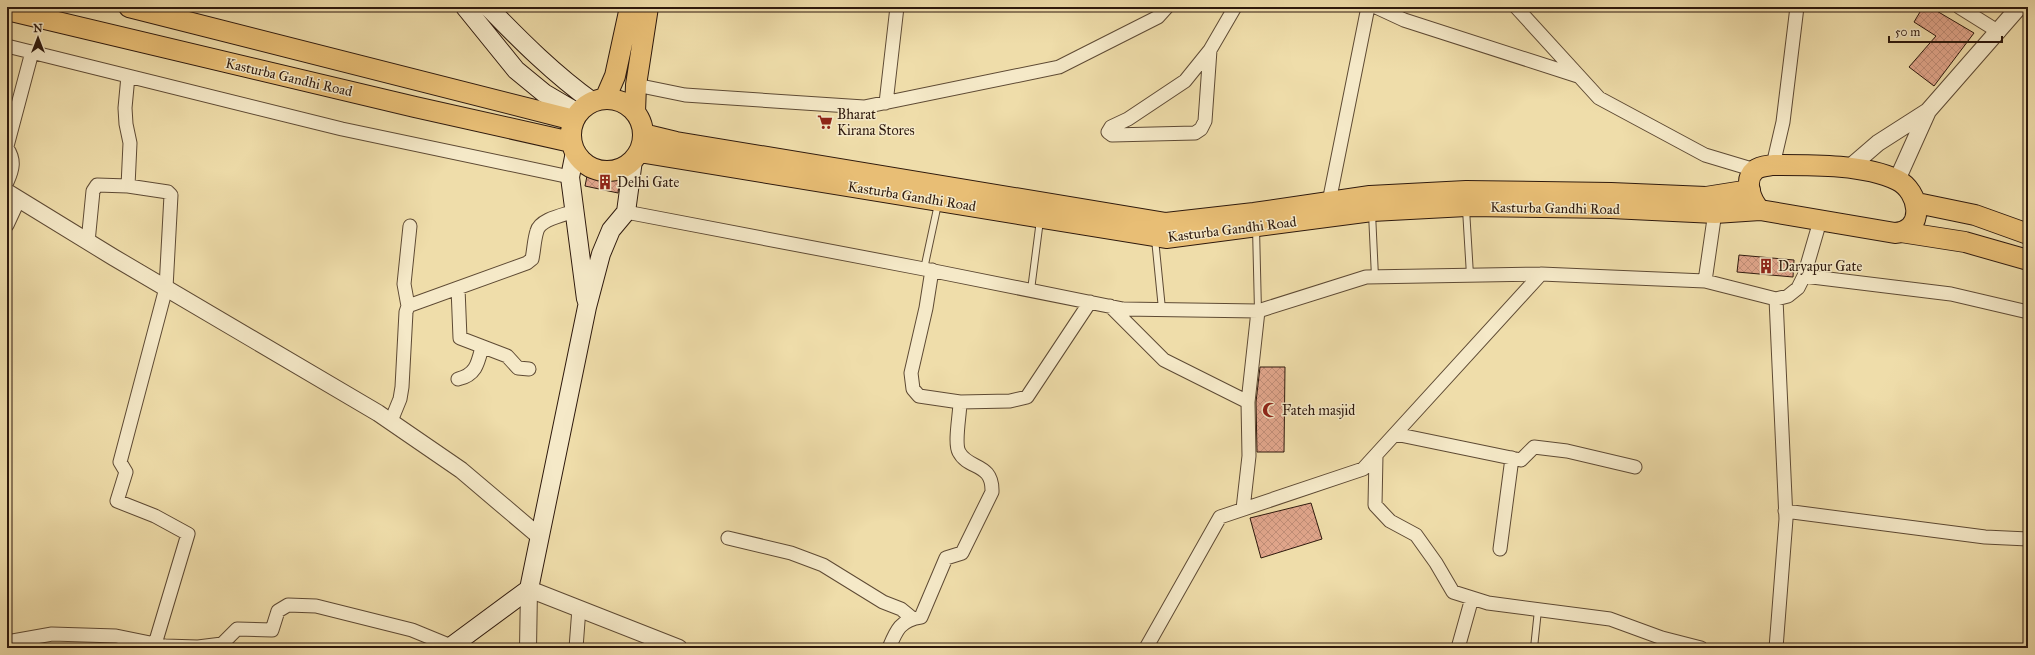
<svg xmlns="http://www.w3.org/2000/svg" width="2035" height="655" font-family="'IM FELL Great Primer',serif">
  <defs>
    <pattern id="building-cross-hatch" width="8" height="8" patternUnits="userSpaceOnUse"><rect width="8" height="8" fill="#e1a68c"/><path d="M0 0l8 8M0 8l8-8" fill="none" stroke="#c18e78"/></pattern>
  </defs>
  <rect width="100%" height="100%" fill="#efddaa"/>
  <filter id="stains"><feTurbulence type="fractalNoise" baseFrequency=".005" numOctaves="4"/><feColorMatrix values="0 0 0 0 .2 0 0 0 0 .09 0 0 0 0 .02 0 0 0 .5 -.17"/></filter>
  <radialGradient id="worn" r=".72"><stop offset=".6" stop-color="#630" stop-opacity="0"/><stop offset="1" stop-color="#630" stop-opacity=".3"/></radialGradient>
  <path fill="url(#building-cross-hatch)" stroke="#2e190d" d="M1923 7H1930L1974 33 1934 86 1909 67 1936 36 1914 22Z
    M588 171 620 177 618 193 585 186Z
    M1739 255 1794 260 1793 277 1737 272Z
    M1260 367H1285L1284 452H1257L1256 402Z
    M1311 503 1322 539 1261 558 1250 518Z"/>
  <g fill="none" stroke-linecap="round" stroke-linejoin="round">
    <g stroke="#5e4a34" stroke-width="8">
      <path id="service" d="M1466 209 1470 275
        M1372 213 1375 277
        M1256 228 1258 311
        M1155 239 1162 309
        M924 269 938 204
        M1031 290 1040 220
        M1534 648 1538 610"/>
    </g>
    <g stroke="#5e4a34" stroke-width="15">
      <path id="minor" d="M1376 7 1404 20 1578 76
        M1516 7 1599 98 1705 155 1755 170
        M1959 7 1999 32
        M7 46 342 129 570 177
        M1210 50 1205 121 1201 129 1195 133 1112 135 1108 132 1111 127 1128 119 1185 81 1210 50 1235 7
        M636 85 685 95 864 107 1059 67 1158 17 1167 7
        M886 103 897 7
        M7 146 32 52
        M7 148C15 160 13 169 7 182
        M1773 165 1783 122 1797 7
        M128 186 130 143 126 124 125 108 128 76
        M1329 202 1368 7
        M1716 205 1705 281 1776 299 1788 296 1798 288 1804 276 1820 221
        M626 212 924 269 1123 309 1258 311 1366 277 1541 274 1705 281
        M7 225 19 199
        M88 242 93 191 97 185 128 186 168 192 171 195 166 288 120 462 126 472 117 501 155 516 188 534 155 644
        M1804 276 1951 294 2028 312
        M458 288 460 338 507 356 518 368 529 369
        M1776 299 1786 519 1776 648
        M408 306 404 284 410 226
        M1110 306 1164 360 1248 402 1249 456 1243 509
        M458 379C476 375 478 363 482 347
        M960 402 1010 401 1027 397 1090 302
        M1248 402 1258 311
        M391 421 400 399 402 387 406 312 408 306 527 263 532 259C534 250 534 240 537 231 540 219 564 215 575 211
        M1395 434 1521 460 1534 447 1567 451 1635 467
        M1376 455 1375 505 1390 521 1416 535 1436 563 1453 592 1488 603 1610 619 1662 638 1701 648
        M1785 511 1985 537 2028 539
        M728 538 791 553 823 565 883 602 901 609 912 618
        M1500 549 1512 458
        M7 642 52 634 116 636 165 646 198 647 222 644 237 629 272 630 278 611 288 605 316 606 412 630 451 646
        M576 648 579 608
        M889 648C896 631 900 620 921 617L946 558 962 553 992 492C993 462 968 470 959 452 954 443 960 414 960 402L919 396 913 389 911 373 926 308 932 270
        M1146 648 1220 517 1363 469 1541 274
        M1458 648 1472 598"/>
    </g>
    <g stroke="#5e4a34" stroke-width="18">
      <path id="tertiary" d="M1849 168 1878 143 1928 111 2019 7
        M1897 180 1928 111
        M7 192 113 257 378 413 461 470 540 537
        M528 648 529 589 679 648"/>
    </g>
    <g stroke="#2e190d" stroke-width="20">
      <path id="secondary" d="M465 7 516 70 544 93 578 113
        M488 7C521 41 554 74 593 102
        M575 152 570 177 586 299
        M449 648 529 589 587 307 601 254 611 230 626 212 633 160"/>
    </g>
    <g stroke="#2e190d" stroke-width="22">
      <path id="primary" d="M129 7 574 120
        M7 10 415 107 571 142
        M605 99 615 76 630 7
        M571 135a36 36 0 1 1 72 0a36 36 0 1 1-72 0Z
        M635 112 636 85 648 7
        M643 134 676 142 1166 223 1254 213 1370 196 1466 191 1611 193 1706 197 1750 190
        M639 152 1166 238 1372 211 1466 206 1611 208 1715 213 1760 210
        M1773 165C1810 165 1864 164 1897 180 1920 191 1926 231 1895 233L1760 210C1751 201 1743 180 1755 170 1760 166 1767 166 1773 165Z
        M1917 203 1975 215 2028 234
        M1901 232 1965 242 2028 260"/>
    </g>
    <use href="#service" stroke="#f5e9c8" stroke-width="6"/>
    <use href="#minor" stroke="#f5e9c8" stroke-width="13"/>
    <use href="#tertiary" stroke="#f5e9c8" stroke-width="16"/>
    <use href="#secondary" stroke="#f5e9c8" stroke-width="18"/>
    <use href="#primary" stroke="#e8be75" stroke-width="20"/>
  </g>
  <defs>
    <g id="supermarket-bare" transform="scale(1.2)"><path d="M-6-5.5h2.5l.6 2H6L4.5 2H-2.5L-4.4-4H-6ZM-1.5 3.2a1.3 1.3 0 1 0 .1 0ZM3 3.2a1.3 1.3 0 1 0 .1 0Z" fill="#8f2418" stroke="#f5e9c8" stroke-width="2.5" paint-order="stroke"/></g>
    <g id="building-bare" transform="scale(1.2)"><path d="M-4-6H4V6H1V3H-1V6H-4ZM-2.5-4.3h1.7v1.8h-1.7ZM.8-4.3h1.7v1.8H.8ZM-2.5-1h1.7V.8h-1.7ZM.8-1h1.7V.8H.8Z" fill="#8f2418" stroke="#f5e9c8" stroke-width="2.5" paint-order="stroke"/></g>
    <g id="mosque-bare" transform="scale(1.2)"><path d="M3.5-4.9A6 6 0 1 0 3.5 4.9A5 5 0 1 1 3.5-4.9Z" fill="#8f2418" stroke="#f5e9c8" stroke-width="2.5" paint-order="stroke"/></g>
  </defs>
  <g fill-rule="evenodd">
    <use href="#supermarket-bare" x="825" y="122"/>
    <use href="#building-bare" x="605" y="182"/>
    <use href="#building-bare" x="1766" y="266"/>
    <use href="#mosque-bare" x="1270" y="410"/>
  </g>
  <g text-anchor="middle" stroke-width="3" stroke-linejoin="round" paint-order="stroke">
    <g font-size="14" fill="#2e190d" stroke="#f5e9c8">
      <text transform="translate(289 77) rotate(13)" y="5">Kasturba Gandhi Road</text>
      <text transform="translate(912 196) rotate(9)" y="5">Kasturba Gandhi Road</text>
      <text transform="translate(1555 208) rotate(1)" y="5">Kasturba Gandhi Road</text>
      <text transform="translate(1232 229) rotate(-7)" y="5">Kasturba Gandhi Road</text>
    </g>
    <g font-size="14" fill="#2e190d" stroke="#f5e9c8" text-anchor="start">
      <text x="837" y="119">Bharat<tspan x="837" dy="16">Kirana Stores</tspan></text>
      <text x="617" y="187">Delhi Gate</text>
      <text x="1778" y="271">Daryapur Gate</text>
      <text x="1282" y="415">Fateh masjid</text>
    </g>
  </g>
  <rect width="2035" height="655" fill="none" stroke="#efddaa" stroke-width="24"/>
  <rect x="8" y="8" width="2019" height="639" fill="none" stroke="#2e190d" stroke-width="2"/>
  <rect x="12" y="12" width="2011" height="631" fill="none" stroke="#2e190d"/>
  <g transform="translate(38 38)" stroke="#f5e9c8" stroke-width="3" paint-order="stroke">
  <path d="M0-3L7 15L0 10L-7 15Z" fill="#2e190d"/>
  <text y="-6" font-size="11" font-weight="bold" text-anchor="middle" fill="#2e190d">N</text>
  </g>
  <path d="M1889 36v6h113v-6" fill="none" stroke="#2e190d" stroke-width="2"/>
  <text x="1895" y="36" font-size="12" fill="#2e190d" stroke="#f5e9c8" stroke-width="3" paint-order="stroke">50 m</text>
  <rect width="100%" height="100%" filter="url(#stains)"/>
  <rect width="100%" height="100%" fill="url(#worn)"/>
</svg>
